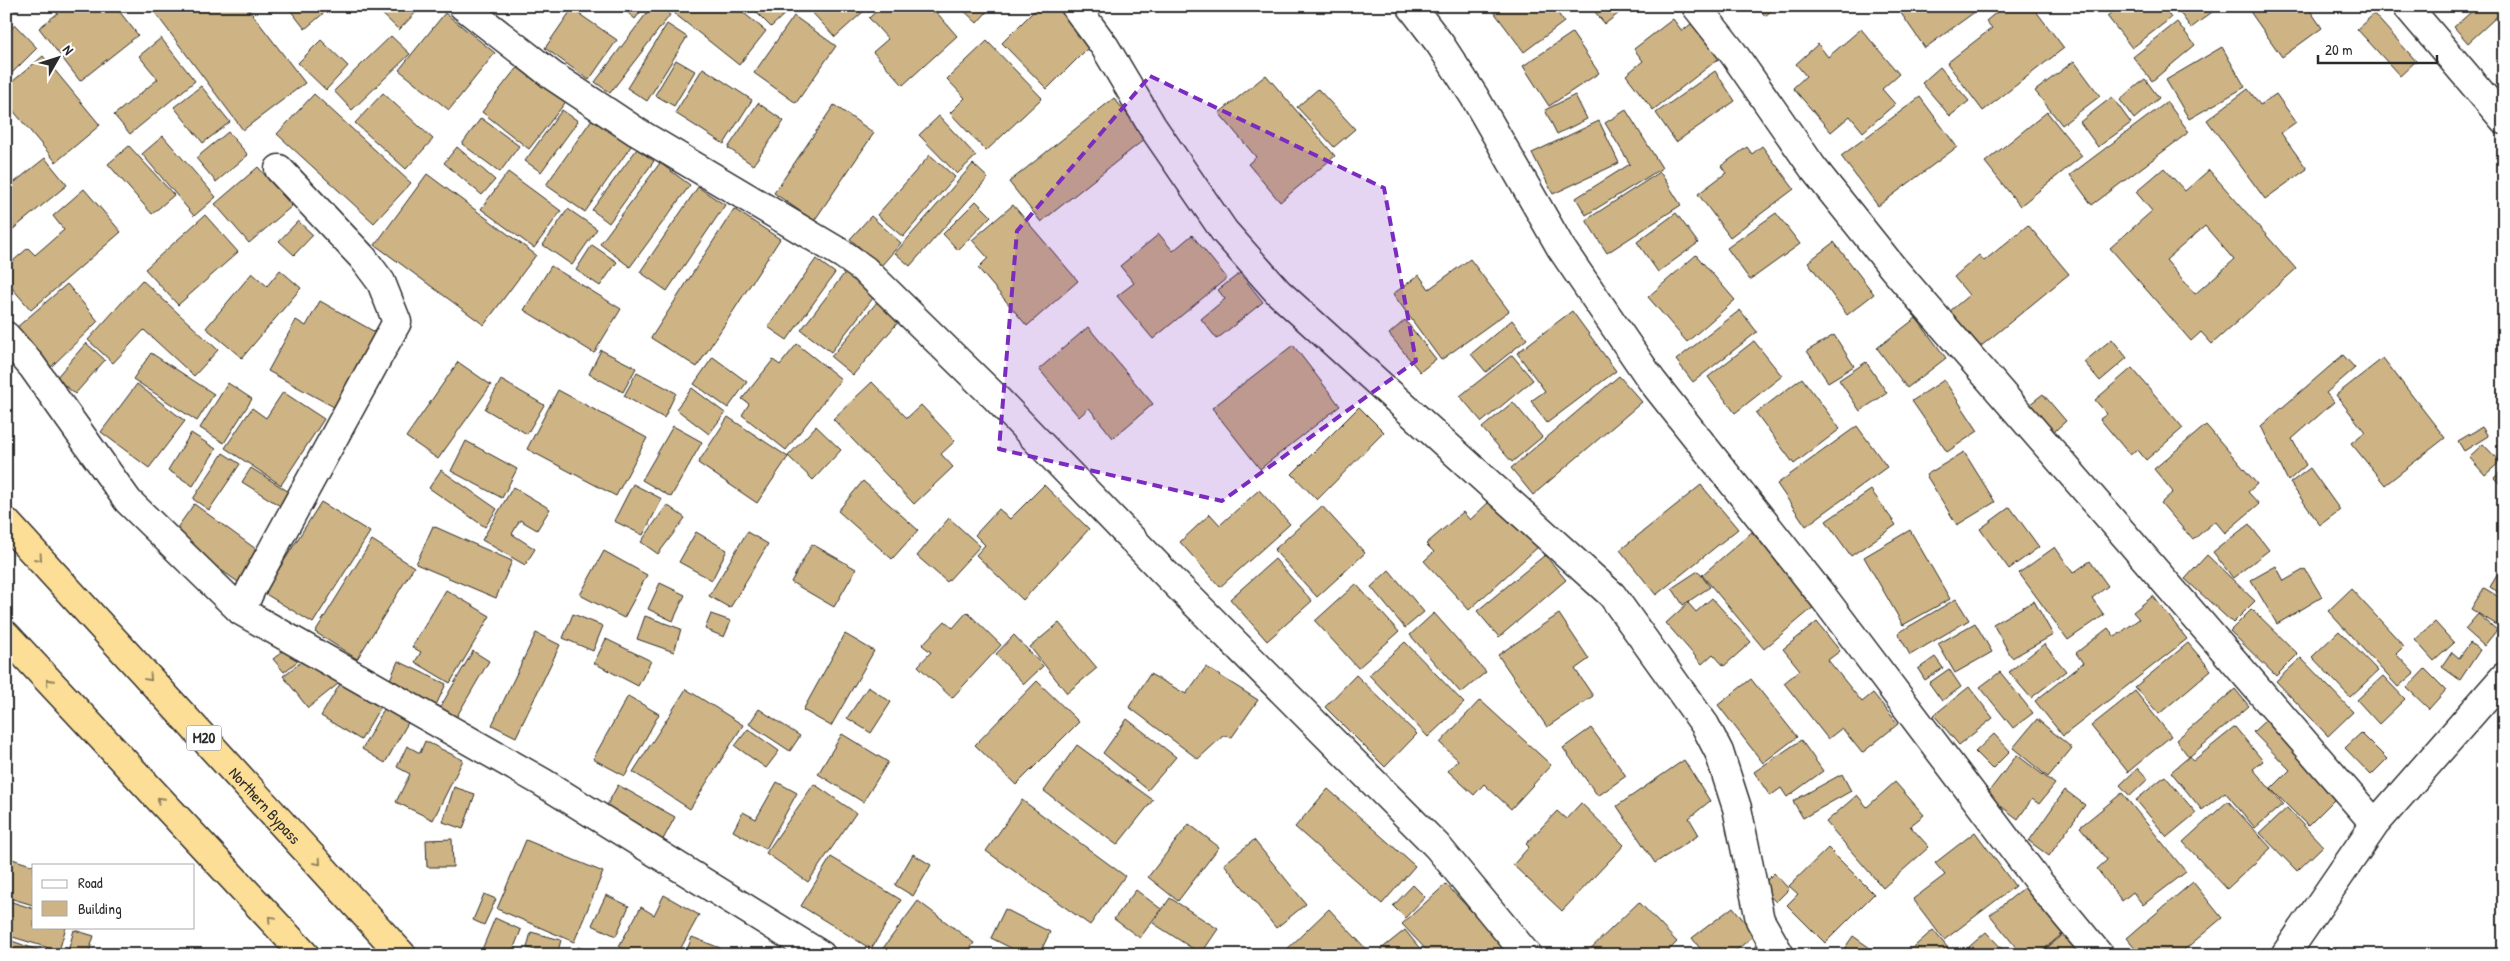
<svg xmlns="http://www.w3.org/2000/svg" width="2510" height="961" font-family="'Patrick Hand',sans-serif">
  <rect width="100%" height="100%" fill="#fff"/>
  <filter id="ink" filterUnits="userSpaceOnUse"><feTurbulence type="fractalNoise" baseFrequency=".02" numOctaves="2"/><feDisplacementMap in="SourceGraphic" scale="10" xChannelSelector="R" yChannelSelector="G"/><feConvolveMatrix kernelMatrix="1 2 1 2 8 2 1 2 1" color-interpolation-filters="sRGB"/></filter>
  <g filter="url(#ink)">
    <path fill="#ceb484" stroke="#2b2b2b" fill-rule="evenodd" d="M6 6H20L18 12Z
      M52 6H115L138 35 80 81 39 28 58 13Z
      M150 6H246L305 83 243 130Z
      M287 6H332L305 29Z
      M374 6H422L399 30Z
      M620 6H645L635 19Z
      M652 6H660L670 15 610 93 595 82Z
      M681 6H735L766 31 739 65 675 14Z
      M750 6H789L791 8 771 27Z
      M809 6H860L864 11 835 37 808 8Z
      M882 6H931L957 36 903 85 873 52 888 39 869 18Z
      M959 6H992L977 23Z
      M1039 6H1057L1093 43 1047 89 1002 43Z
      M1494 6H1553L1564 22 1524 52 1491 8Z
      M1590 6H1628L1605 24Z
      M1758 6H1777L1765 16Z
      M1896 6H1983L1925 48Z
      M2004 6H2032L2064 48 1983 111 1947 63 1992 28 1986 21Z
      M2120 6H2163L2171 18 2132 48 2107 16Z
      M2175 6H2220L2191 28Z
      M2260 6H2307L2322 28 2282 57 2251 13Z
      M2478 6H2503L2504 10 2468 43 2454 27Z
      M572 9 617 40 589 80 545 48Z
      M445 13 495 53 449 110 399 70Z
      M2374 14 2416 61 2400 76 2357 29Z
      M794 16 836 46 796 103 754 73Z
      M1673 19 1682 31 1695 21 1722 56 1653 110 1626 75 1643 61 1634 49Z
      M2177 22 2195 45 2152 81 2133 57Z
      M667 24 687 37 647 101 627 88Z
      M15 25 37 48 9 76 6 73V34Z
      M1861 29 1899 74 1882 89 1895 104 1863 132 1850 116 1831 132 1793 88 1806 76 1796 64 1818 44 1828 57Z
      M1572 33 1599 73 1549 106 1523 66Z
      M391 36 410 54 352 110 334 91Z
      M161 38 195 81 130 134 114 115 158 79 139 56Z
      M321 40 348 66 326 90 298 63Z
      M987 41 1042 98 986 151 950 113 965 98 947 79Z
      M2222 47 2245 87 2189 119 2166 80Z
      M43 56 100 125 56 162 6 102V87Z
      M676 60 695 71 674 106 655 95Z
      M522 61 568 99 529 149 482 112Z
      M2074 61 2100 96 2062 125 2035 91Z
      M1940 67 1969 101 1950 116 1922 83Z
      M703 68 752 100 724 144 675 113Z
      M1715 71 1735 101 1676 142 1656 113Z
      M1266 75 1335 156 1280 202 1248 164 1256 157 1219 113Z
      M2145 79 2159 98 2134 119 2120 100Z
      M201 86 230 122 203 143 174 107Z
      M1318 89 1355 129 1334 147 1297 107Z
      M2248 89 2260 105 2276 94 2296 122 2281 133 2307 169 2265 199 2207 120Z
      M383 93 433 139 406 169 355 123Z
      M314 94 411 183 374 223 277 134Z
      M1575 95 1587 119 1557 134 1545 110Z
      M1920 97 1957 147 1878 206 1841 156Z
      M2112 97 2131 123 2098 147 2080 122Z
      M1114 98 1146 138 1041 222 1009 182Z
      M2167 102 2189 132 2092 205 2070 175Z
      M758 103 784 121 753 165 728 148Z
      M834 105 874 133 814 221 774 193Z
      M562 110 578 121 541 172 525 161Z
      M1626 110 1662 168 1586 215 1576 198 1630 164 1605 123Z
      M597 112 636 139 585 212 546 185Z
      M2047 112 2082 156 2020 206 1985 162Z
      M939 116 976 156 957 174 919 135Z
      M481 118 519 146 500 172 462 144Z
      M1599 121 1619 163 1553 194 1532 153Z
      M228 132 248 155 216 182 196 158Z
      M163 136 216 197 194 216 142 154Z
      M129 146 174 195 152 214 108 164Z
      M1762 146 1794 189 1730 237 1698 194 1726 173 1721 166 1747 147 1752 154Z
      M457 147 495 180 482 195 444 163Z
      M637 149 654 161 609 223 592 210Z
      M930 155 955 177 903 237 877 215Z
      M45 158 67 185 6 235V189Z
      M660 163 690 185 630 267 600 244Z
      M973 164 988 178 910 266 895 253Z
      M258 167 292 206 249 243 215 204Z
      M2164 168 2185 191 2209 170 2296 269 2212 344 2201 332 2191 341 2110 248 2152 211 2136 192ZM2205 226 2234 260 2195 294 2166 260Z
      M508 172 561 211 534 248 481 209Z
      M1660 172 1681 205 1607 253 1586 220Z
      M427 174 536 255 484 325 375 245Z
      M698 187 725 205 667 291 640 272Z
      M84 189 121 232 31 310 6 281V267L28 248 35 255 64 230 53 216Z
      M976 201 991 216 958 250 943 234Z
      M1013 205 1078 281 1027 326 978 268 988 258 972 240Z
      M568 209 597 229 572 265 543 245Z
      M734 209 780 239 697 367 651 338Z
      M1676 213 1698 243 1658 272 1637 242Z
      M1776 213 1800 244 1750 280 1727 248Z
      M205 215 238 252 178 305 145 269Z
      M871 216 901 243 881 266 850 239Z
      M298 221 313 235 294 255 279 241Z
      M2028 225 2069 274 1980 347 1950 311 1969 295 1954 277 1979 255 1984 261Z
      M1159 234 1173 251 1192 235 1227 278 1153 339 1117 296 1134 283 1120 266Z
      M1834 242 1874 294 1847 315 1808 262Z
      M592 245 617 262 600 286 576 270Z
      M1696 255 1735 300 1687 342 1648 297Z
      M816 259 835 273 787 340 768 327Z
      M1470 259 1509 311 1441 360 1393 294 1419 275 1429 289Z
      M551 266 621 309 594 353 524 310Z
      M280 270 301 288 242 358 206 328 252 273 267 286Z
      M847 270 877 293 831 352 801 330Z
      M1240 273 1263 302 1217 339 1201 319 1225 299 1218 290Z
      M142 280 218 350 194 376 144 330 113 363 88 340Z
      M67 284 98 321 50 368 16 328Z
      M320 301 375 332 334 407 268 371 296 320 306 326Z
      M878 301 900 320 853 375 831 357Z
      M1740 310 1757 332 1693 382 1676 360Z
      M1572 311 1616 371 1547 423 1531 401 1545 391 1517 353Z
      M1916 318 1946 358 1907 388 1877 348Z
      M1405 320 1436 359 1420 372 1389 334Z
      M1512 320 1527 339 1486 372 1471 354Z
      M1088 327 1153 404 1113 438 1089 408 1079 417 1039 369Z
      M1834 335 1854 366 1828 382 1807 351Z
      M2112 339 2127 358 2100 381 2084 362Z
      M1754 341 1782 376 1735 413 1708 377Z
      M86 343 105 360 75 394 56 378Z
      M797 344 841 379 786 450 742 415 749 404 742 399 773 360 780 365Z
      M1293 345 1340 406 1260 469 1212 408Z
      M601 350 636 368 623 392 589 374Z
      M151 353 214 394 197 421 133 379Z
      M1512 355 1533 380 1482 422 1460 396Z
      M2343 355 2355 368 2326 393 2334 402 2292 439 2306 465 2288 481 2261 426Z
      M713 357 747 382 728 408 694 384Z
      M2383 358 2445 438 2385 485 2351 443 2365 432 2336 395Z
      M458 362 491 385 438 459 406 437Z
      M1866 362 1887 393 1860 411 1839 380Z
      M2132 368 2183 428 2146 460 2137 449 2130 455 2100 419 2107 414 2095 400Z
      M637 372 676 393 664 418 624 396Z
      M1619 376 1642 402 1533 495 1511 468Z
      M1802 378 1840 429 1794 464 1756 413Z
      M501 380 544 405 527 434 485 409Z
      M1944 380 1978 431 1947 452 1912 401Z
      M872 382 907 418 921 405 955 441 941 454 953 467 914 504 833 419Z
      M228 383 252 399 224 443 200 428Z
      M137 384 185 421 149 468 101 432Z
      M692 388 725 413 709 434 676 409Z
      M558 390 647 438 616 496 527 449Z
      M283 392 324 419 281 485 225 448 252 408 266 418Z
      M2043 394 2066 421 2048 437 2025 408Z
      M1513 402 1542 437 1512 462 1482 428Z
      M1359 407 1384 432 1317 500 1292 474Z
      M728 417 788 457 757 503 698 463Z
      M2206 425 2257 484 2248 492 2259 504 2225 533 2215 521 2193 540 2161 503 2173 492 2154 469Z
      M673 426 702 442 671 497 642 480Z
      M816 426 841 450 813 480 788 456Z
      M1857 426 1887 467 1806 526 1777 484Z
      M2482 427 2488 436 2464 451 2458 441Z
      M191 433 216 449 193 486 168 470Z
      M466 441 517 469 502 498 451 471Z
      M2483 444 2500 462 2485 475 2469 457Z
      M1964 452 1995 502 1957 525 1926 475Z
      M223 453 240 464 209 510 193 499Z
      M251 468 294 495 285 509 242 482Z
      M2310 468 2340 510 2320 525 2290 483Z
      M2504 468V488L2494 478Z
      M441 470 497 509 485 527 429 488Z
      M863 481 918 530 892 559 838 511Z
      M633 484 662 499 643 535 614 521Z
      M1044 485 1089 529 1023 600 976 555 985 545 975 535 999 509 1010 519Z
      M1701 485 1738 529 1656 595 1620 550Z
      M513 487 550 509 537 530 520 520 512 534 535 549 525 565 482 540Z
      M1259 490 1290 524 1220 587 1180 542 1210 514 1220 525Z
      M1871 490 1896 525 1851 556 1826 521Z
      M1493 498 1538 547 1469 610 1424 561 1434 552 1426 544 1463 512 1470 520Z
      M321 502 370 532 313 623 264 593Z
      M194 504 260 552 238 582 172 535Z
      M667 505 685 518 658 554 641 542Z
      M1322 506 1365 553 1317 597 1274 550Z
      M2010 507 2039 547 2009 569 1980 529Z
      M949 518 980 546 947 582 917 556Z
      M2249 524 2269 550 2233 578 2213 552Z
      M433 526 512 561 496 598 416 564Z
      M1910 530 1950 599 1903 625 1864 557Z
      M696 532 727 550 712 580 679 562Z
      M747 532 768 544 730 608 709 596Z
      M1752 532 1815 606 1764 649 1702 575Z
      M372 540 414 567 357 659 315 632Z
      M812 544 856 569 834 607 791 582Z
      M2055 547 2073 573 2090 561 2108 586 2092 598 2104 615 2068 640 2019 573Z
      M604 551 647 575 624 618 580 595Z
      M1545 555 1566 580 1499 637 1477 611Z
      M2207 555 2255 601 2233 623 2185 579Z
      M1275 559 1312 601 1267 641 1230 599Z
      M2276 566 2284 581 2305 569 2322 597 2277 624 2251 580Z
      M2502 567 2504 568V596L2490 587Z
      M1389 570 1424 612 1405 628 1371 587Z
      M1698 571 1710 587 1683 605 1672 588Z
      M660 583 685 595 673 621 648 609Z
      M1356 584 1399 632 1358 668 1315 621Z
      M2484 588 2504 600V615L2497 625 2471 609Z
      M2351 589 2404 646 2396 654 2414 673 2398 687 2328 611Z
      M446 590 490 616 450 683 415 662 421 652 412 647Z
      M2153 596 2187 639 2063 736 2035 701 2083 663 2076 653 2108 628 2115 637 2139 619 2133 612Z
      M1712 598 1751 642 1724 666 1713 654 1702 664 1666 623 1688 603 1696 612Z
      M1956 599 1969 620 1910 655 1898 633Z
      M2034 601 2053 635 2012 658 1993 624Z
      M2252 609 2298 654 2276 676 2230 631Z
      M967 612 1001 645 952 698 918 666 931 652 922 645 945 621 953 628Z
      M1434 613 1486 672 1461 693 1410 635Z
      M573 614 603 626 593 651 563 638Z
      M711 614 731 621 724 637 705 629Z
      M1559 614 1589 659 1575 669 1593 696 1547 727 1498 655Z
      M2478 614 2497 630 2484 646 2465 629Z
      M645 616 681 629 674 652 637 639Z
      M1817 622 1840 651 1828 660 1862 702 1873 693 1898 724 1862 753 1842 728 1828 739 1784 683 1800 670 1783 649Z
      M2435 622 2454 643 2434 661 2415 640Z
      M1059 623 1097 668 1067 693 1030 647Z
      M1975 623 1992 652 1955 673 1938 644Z
      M2339 631 2378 671 2350 697 2312 657Z
      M536 633 560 645 516 737 492 725Z
      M845 634 874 651 831 726 803 710Z
      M1014 635 1043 666 1024 684 996 654Z
      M606 639 651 661 638 686 594 663Z
      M1405 642 1464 703 1428 737 1369 675Z
      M293 643 304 656 284 672 273 659Z
      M2188 643 2211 670 2159 714 2135 687Z
      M2470 643 2480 650 2460 680 2442 667 2452 652 2459 658Z
      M2044 644 2066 671 2031 698 2009 672Z
      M473 651 489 661 454 721 438 711Z
      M313 653 338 684 308 708 283 676Z
      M1935 657 1943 668 1925 680 1918 669Z
      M2301 658 2353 712 2328 736 2276 681Z
      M398 661 446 684 436 705 389 682Z
      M1206 667 1258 700 1232 737 1223 736 1198 759 1129 707 1150 674 1186 694Z
      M1949 669 1961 687 1942 701 1929 683Z
      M2425 669 2446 690 2429 709 2407 688Z
      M2000 672 2033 713 2013 728 1980 687Z
      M1356 675 1417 734 1385 767 1325 707Z
      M2383 676 2405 699 2379 724 2357 700Z
      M1751 679 1797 737 1763 763 1718 705Z
      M1037 681 1079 722 1016 785 975 745Z
      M340 684 380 707 361 740 321 716Z
      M868 687 891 702 871 733 847 718Z
      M1969 687 1993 718 1959 745 1934 715Z
      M686 689 743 725 690 809 633 772Z
      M2235 689 2249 706 2189 757 2176 740Z
      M2135 691 2171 736 2128 772 2091 726Z
      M628 696 659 714 625 776 593 759Z
      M1480 700 1551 765 1511 809 1484 784 1474 795 1448 771 1458 760 1440 743Z
      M385 707 409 721 385 763 362 749Z
      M759 709 800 736 790 751 749 724Z
      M2269 717 2342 792 2308 826 2271 789 2290 770 2253 732Z
      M1127 719 1176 757 1148 790 1103 753Z
      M2037 719 2072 748 2048 777 2013 748Z
      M2235 727 2263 761 2253 769 2283 804 2255 828 2225 792 2202 810 2171 772 2190 756 2193 761Z
      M1591 728 1626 776 1598 796 1563 748Z
      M748 729 779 751 766 768 735 746Z
      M2361 733 2387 759 2371 775 2345 748Z
      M842 734 888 762 863 802 818 774Z
      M1994 734 2010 751 1992 769 1975 752Z
      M1801 740 1823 771 1787 797 1781 788 1770 796 1754 772Z
      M425 741 463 760 433 820 396 802 410 774 397 767 407 746 420 753Z
      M1077 745 1153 800 1117 845 1044 791Z
      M2017 755 2055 784 2039 804 2032 799 2018 819 1986 795Z
      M1684 760 1710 801 1689 818 1699 835 1655 863 1617 806Z
      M2138 768 2148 779 2130 796 2120 785Z
      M1842 774 1851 791 1803 818 1793 801Z
      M2165 776 2196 813 2167 837 2136 800Z
      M777 782 797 793 766 849 733 831 743 812 756 819Z
      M1895 782 1924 815 1910 826 1929 847 1883 888 1826 822 1857 795 1867 807Z
      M814 784 856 813 808 882 766 853Z
      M618 785 675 817 659 847 602 814Z
      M454 787 475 794 463 829 443 822Z
      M1328 789 1415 866 1382 904 1295 827Z
      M2065 790 2085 805 2049 856 2029 841Z
      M2122 793 2186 872 2143 905 2133 892 2122 901 2097 869 2107 860 2080 827Z
      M1022 800 1125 876 1090 925 986 851Z
      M2228 801 2271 848 2227 889 2183 842Z
      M1581 803 1624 845 1562 911 1513 865 1529 847 1526 844 1557 811 1566 819Z
      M2287 808 2323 846 2297 871 2260 833Z
      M1189 824 1219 847 1178 901 1148 877Z
      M1975 832 2015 886 1944 940 1913 899 1945 875 1935 863Z
      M452 839 453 867H427L426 840Z
      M526 840 603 872 574 942 497 909Z
      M1254 840 1306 904 1276 928 1224 864Z
      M1828 848 1874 894 1825 943 1787 905 1798 894 1789 886Z
      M913 854 931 865 913 896 895 885Z
      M6 857 34 866 33 905 6 897Z
      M831 857 901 900 871 949 801 906Z
      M1774 873 1789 889 1776 902 1760 887Z
      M2193 882 2222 918 2178 955H2141L2127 938Z
      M1446 884 1512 955H1431L1402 924Z
      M2029 884 2067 930 2037 955H2022L1990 915Z
      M1413 885 1425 897 1405 918 1393 906Z
      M1136 890 1161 909 1140 938 1114 919Z
      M484 894 496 899 484 925 473 920Z
      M606 895 629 906 616 936 592 925Z
      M664 895 699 915 677 955H631L619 946 641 907 654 915Z
      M1170 898 1218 929 1201 954 1153 923Z
      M6 900 34 909V927H66L59 951 6 935Z
      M918 901 974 943 965 955H878Z
      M1639 902 1677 942 1664 955H1584Z
      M1733 907 1755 935 1730 955H1705L1692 938Z
      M1005 909 1050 932 1039 955H1025L991 938Z
      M1329 909 1368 951 1364 955H1281Z
      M495 918 521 930 511 955H488L481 952Z
      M74 930 94 936 88 955H67Z
      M1405 930 1425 955H1384L1380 950Z
      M1933 930 1953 954 1909 955 1907 953Z
      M531 932 561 940 557 955 527 948Z
      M1986 932 2008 955 1961 954Z
      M2064 934 2081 955H2038Z
      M1853 936 1880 955H1840Z
      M692 937 720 948 718 955H685Z
      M6 939 52 955H6Z
      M1758 945 1765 955H1744Z
      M578 947 601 955H575Z"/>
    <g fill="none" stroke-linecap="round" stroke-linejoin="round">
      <g stroke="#2b2b2b" stroke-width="31">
        <path id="minor" d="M463 6 553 76 637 132 844 255 865 270 996 398 1161 569 1437 846 1527 955
          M1075 6 1105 47 1152 126 1224 231 1278 292 1612 595 1705 725 1719 752 1737 808 1760 920 1780 955
          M1411 6 1440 44 1474 96 1561 248 1652 381 1824 598 2041 885 2099 955
          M1696 6 1733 53 1813 168 1893 268 2375 824
          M2407 6 2504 120
          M279 169 363 258 381 282 397 322 251 589 241 611 542 782 821 955
          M6 336 32 366 128 501 241 611
          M2285 955 2375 824 2504 677"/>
      </g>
      <g stroke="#2b2b2b" stroke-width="31">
        <g id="highway">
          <path id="s1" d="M6 522 402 955"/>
          <path d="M6 635 305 955"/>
        </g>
      </g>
      <use href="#minor" stroke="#fff" stroke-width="28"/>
      <use href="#highway" stroke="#fcde96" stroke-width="28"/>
    </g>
    <defs><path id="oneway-chevron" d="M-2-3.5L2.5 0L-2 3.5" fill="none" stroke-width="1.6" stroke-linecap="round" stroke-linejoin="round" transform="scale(1.25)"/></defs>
    <g stroke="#948460">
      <use href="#oneway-chevron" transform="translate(39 558) rotate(48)"/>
      <use href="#oneway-chevron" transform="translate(149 678) rotate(48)"/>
      <use href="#oneway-chevron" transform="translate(49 682) rotate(-133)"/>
      <use href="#oneway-chevron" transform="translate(160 800) rotate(-133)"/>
      <use href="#oneway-chevron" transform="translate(318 862) rotate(48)"/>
      <use href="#oneway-chevron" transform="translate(271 919) rotate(-133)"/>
    </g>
  </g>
  <path fill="#7b2cbf" fill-opacity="0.2" stroke="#7b2cbf" stroke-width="4" stroke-dasharray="10 6" stroke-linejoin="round" d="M1150 76 1384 188 1416 361 1222 501 999 449 1017 231Z"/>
  <g text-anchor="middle" stroke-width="4.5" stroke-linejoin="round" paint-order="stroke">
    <rect fill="#fff" stroke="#6b6b6b" stroke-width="1" x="186.5" y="725.5" width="35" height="25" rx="4"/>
    <g font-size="15" font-weight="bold" fill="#2b2b2b">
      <text x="204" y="743">M20</text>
    </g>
    <g font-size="16" fill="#2b2b2b" stroke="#fff">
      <text dy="6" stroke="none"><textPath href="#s1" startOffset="384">Northern Bypass</textPath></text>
    </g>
  </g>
  <rect width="2510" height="961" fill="none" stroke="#fff" stroke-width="25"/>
  <rect x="12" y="12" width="2485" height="936" fill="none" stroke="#2b2b2b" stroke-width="2" filter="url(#ink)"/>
  <rect x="32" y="864" width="162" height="65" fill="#ffffff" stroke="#aaaaaa"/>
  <rect x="42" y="880" width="25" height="8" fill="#ffffff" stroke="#aaaaaa"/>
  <text x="78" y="888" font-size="15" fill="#2b2b2b">Road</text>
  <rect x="42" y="901" width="25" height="15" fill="#ceb484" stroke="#aaaaaa"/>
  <text x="78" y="914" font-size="15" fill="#2b2b2b">Building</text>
  <g transform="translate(58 58) rotate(51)" stroke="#ffffff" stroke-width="4" paint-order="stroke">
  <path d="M0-4L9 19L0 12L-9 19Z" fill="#2b2b2b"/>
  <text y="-8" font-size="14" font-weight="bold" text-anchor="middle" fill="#2b2b2b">N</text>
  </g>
  <path d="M2318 55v8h119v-8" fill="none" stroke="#2b2b2b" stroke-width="2.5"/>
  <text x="2325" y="55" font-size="15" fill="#2b2b2b" stroke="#ffffff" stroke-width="4" paint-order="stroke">20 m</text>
</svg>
